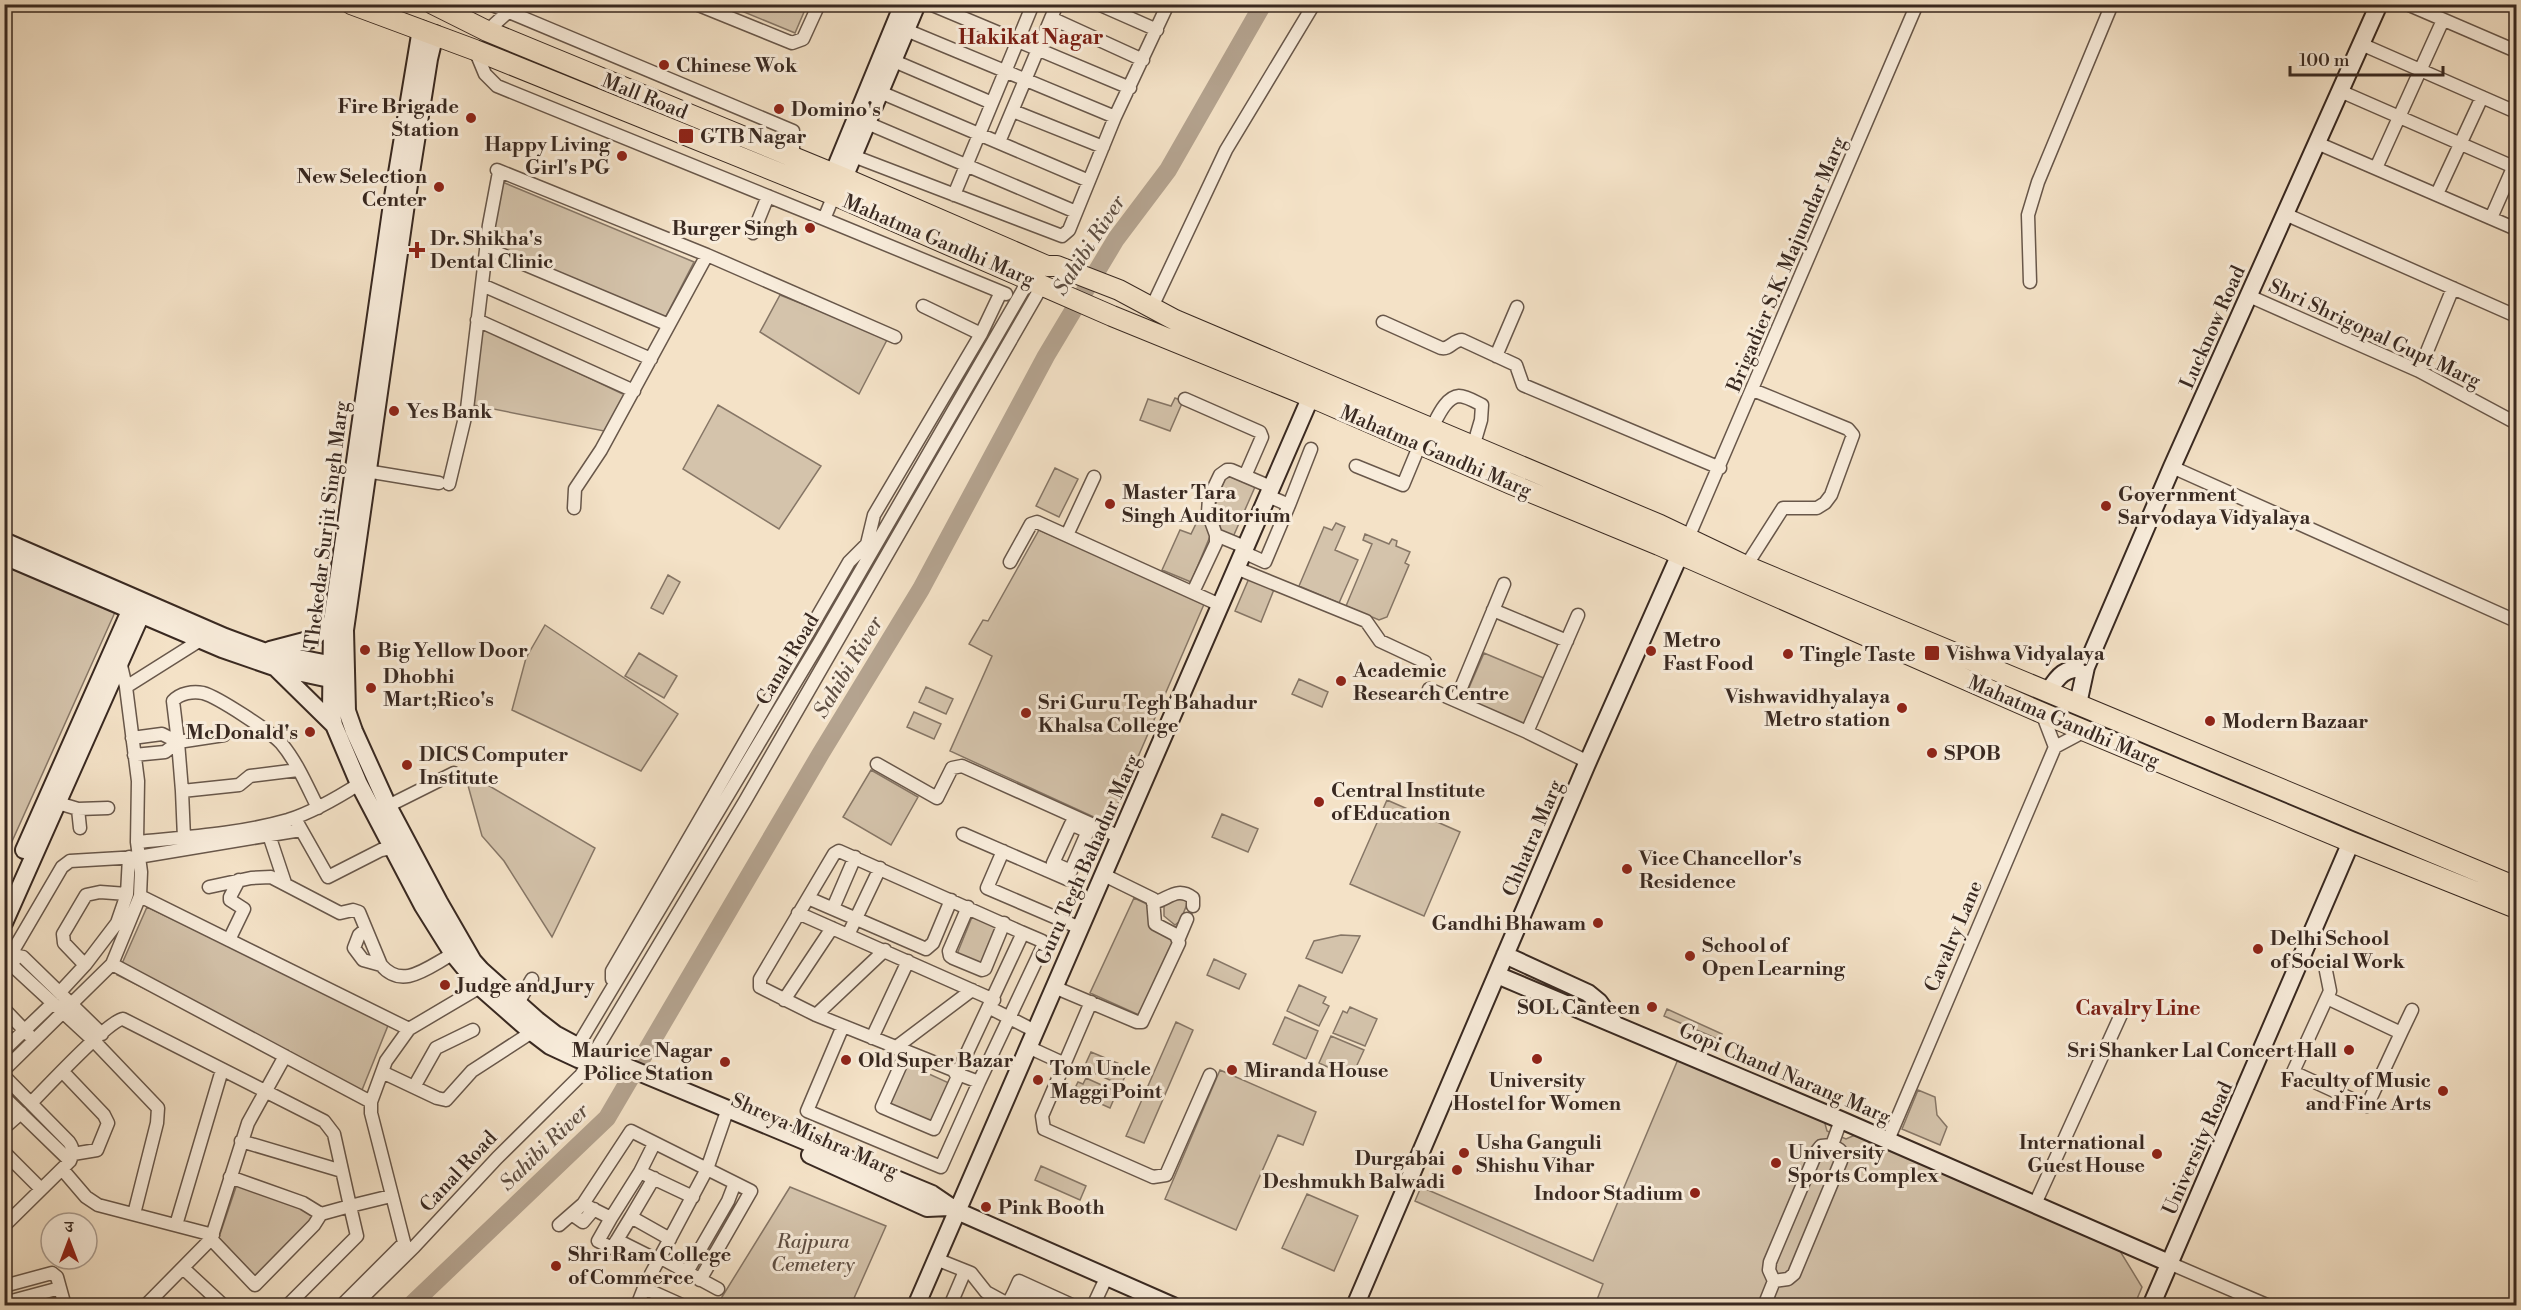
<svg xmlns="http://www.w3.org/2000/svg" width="2521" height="1310" font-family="'Libre Bodoni','Noto Serif Devanagari',serif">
  <rect width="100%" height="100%" fill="#f4e2c7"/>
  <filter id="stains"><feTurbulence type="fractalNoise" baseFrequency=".00333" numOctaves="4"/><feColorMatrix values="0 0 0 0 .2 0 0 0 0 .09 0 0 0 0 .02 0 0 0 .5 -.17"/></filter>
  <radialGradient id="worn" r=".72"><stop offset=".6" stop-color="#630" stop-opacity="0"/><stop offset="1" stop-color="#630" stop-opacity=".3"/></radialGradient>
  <path fill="#d4c3ab" stroke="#867666" stroke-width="1.5" d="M727 5 807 4V5L795 33Z
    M500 181 694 262 665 318 491 246Z
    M780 295 888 338 859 394 760 332Z
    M480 326 627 396 609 432 473 405Z
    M1175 398 1183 401 1170 431 1140 420 1148 399 1171 406Z
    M718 405 821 466 779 529 683 469Z
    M1055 468 1078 479 1059 517 1036 506Z
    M1231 477 1255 487 1233 537 1221 531 1215 506 1225 478Z
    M1205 505 1211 534 1191 582 1162 570 1180 530 1191 534Z
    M1336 523 1345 527 1335 550 1358 560 1339 603 1299 586 1324 527 1332 530Z
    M1039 530 1205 602 1109 824 950 751 992 656 969 644 983 620 988 621Z
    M1365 534 1389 544 1392 539 1397 541 1396 546 1410 552 1405 563 1409 565 1387 617 1379 620 1346 606 1372 544 1363 540Z
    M5 561 116 610 5 857Z
    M668 575 680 582 663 614 651 608Z
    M1250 576 1275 587 1261 622 1235 611Z
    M545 625 678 714 641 771 512 710 526 658Z
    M639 653 677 676 664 698 625 676Z
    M1484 653 1546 679 1527 724H1521L1467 701 1465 697Z
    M1299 679 1328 692 1322 707 1292 694Z
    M926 687 953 699 946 714 919 702Z
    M914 712 941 724 934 739 907 727Z
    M871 770 918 797 891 845 843 817Z
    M464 771 595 848 552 937 504 861 482 836Z
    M1387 800 1460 832 1424 916 1350 884Z
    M1222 814 1258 829 1248 852 1212 837Z
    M1184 897 1188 902 1180 921 1175 925 1164 916V906L1169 901Z
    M1134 898 1147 904 1150 928 1174 939 1139 1015 1090 993Z
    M147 907 389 1023 360 1095 117 975Z
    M972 917 998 928 983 965 957 954Z
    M1341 935 1360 936 1342 973 1306 958 1314 941Z
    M1214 959 1246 974 1239 989 1207 975Z
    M1299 985 1326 997 1323 1003 1329 1006 1319 1026 1287 1011Z
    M1350 1007 1377 1019 1365 1046 1333 1033 1343 1011 1347 1013Z
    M1667 1009 1722 1034 1720 1040 1664 1016Z
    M1285 1017 1318 1031 1306 1059 1273 1044Z
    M1176 1022 1193 1030 1144 1143 1126 1136Z
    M1331 1036 1364 1050 1351 1078 1319 1063Z
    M1091 1052 1129 1068 1121 1085 1087 1070 1090 1065 1086 1063Z
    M1679 1057 1824 1120 1827 1131 1846 1139 1855 1135 2120 1251 2142 1287 2134 1306 1595 1305 1603 1284 1415 1201 1421 1187 1593 1261Z
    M905 1063 949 1083 931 1123 887 1103Z
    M1220 1070 1316 1112 1303 1145 1278 1135 1236 1230 1165 1199Z
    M1086 1078 1117 1092 1110 1108 1083 1096 1076 1086 1078 1082 1083 1084Z
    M1918 1090 1935 1097 1937 1115 1947 1127 1940 1145 1902 1129Z
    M1041 1166 1086 1186 1080 1200 1035 1180Z
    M237 1184 315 1210 307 1236 258 1287 218 1240Z
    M790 1187 886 1226 851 1305H717Z
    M1307 1194 1358 1216 1334 1271 1282 1248Z"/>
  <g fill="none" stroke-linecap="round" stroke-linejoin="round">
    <path stroke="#b4a38f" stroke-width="18" d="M410 1306 607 1118 821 753 921 589 1046 356 1116 239 1168 170 1263 4"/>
    <g stroke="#68574a" stroke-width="15">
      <path id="street" d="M490 4 793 131V158
        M696 4 792 43 803 39 819 4
        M930 4 1130 88
        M1098 4 1157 30
        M2407 4 2516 51
        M1051 18 1143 60
        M906 30 1115 117
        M487 31 508 12
        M2361 44 2516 112
        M475 50 485 74 497 86 824 219
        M894 61 992 103
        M2340 91 2516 168
        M880 92 1089 181
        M1013 111 1103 147
        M867 123 1076 212
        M999 142 1057 4
        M2317 143 2516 229
        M848 154 1062 236 1069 230 1115 117 1168 4
        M2376 168 2443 20
        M497 170 707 255 895 337
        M2437 194 2482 97
        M834 195 824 219 1006 294
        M954 195 1033 4
        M2285 214 2516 316
        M2491 218 2516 161
        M753 233 768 196
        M486 248 669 325
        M2030 282 2028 215 2038 182 2112 4
        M482 285 651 359
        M2249 296 2419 371 2516 423
        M923 306 981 334
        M1151 309 1226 150 1314 4
        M477 320 634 391
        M1383 322 1441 348C1450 350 1453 340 1462 340L1516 365 1523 385 1720 468
        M1496 356 1517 307
        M2419 371 2453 288
        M1185 399 1260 432 1262 437 1245 476
        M1431 429C1437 419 1445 397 1459 396 1466 396 1476 402 1482 405L1481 420 1473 447
        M1356 466 1403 485 1420 444
        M2172 467 2516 621
        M360 470 439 483
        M449 484 467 409 489 225 499 172
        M1289 505 1311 449
        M574 508 575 489 601 450 707 255
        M1067 535 1094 477
        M1216 535 1245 547
        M1688 538 1917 4
        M1243 552 1265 562 1289 505 1268 496
        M1010 562 1031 524 1037 522 1220 605
        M1746 566 1783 508H1817L1825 503 1831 495 1853 435 1848 429 1753 390
        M1236 568 1366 621 1380 641 1425 662
        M1193 592 1216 543V535L1208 513 1209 498 1220 475 1227 470H1231L1271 487
        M1493 610 1567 641
        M126 687 199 641
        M1429 689 1527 732 1588 762
        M1456 700 1504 584
        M2042 713 2055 747 2085 731
        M1527 732 1578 615
        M224 735 178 742 182 791 239 785 250 776 298 770
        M132 738 162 734 178 742 165 752 134 755
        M178 742 173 701C180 693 193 691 203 693 218 697 271 732 281 743 297 762 307 786 318 808
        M877 764 937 798 952 768 962 766 1120 837
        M182 791 184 838
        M58 803 78 809 108 808
        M388 806 454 773
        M78 809 80 828
        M298 824 328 877 381 850 392 848
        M963 834 1067 879 1091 824
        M269 835 285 883
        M137 842C187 837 239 834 288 820 313 812 337 798 359 784
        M839 851 1021 932V937L958 1072 816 1015 760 987V979L834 854Z
        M1003 851 987 888 1080 928
        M1071 871 1053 863 1071 824 1084 830
        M209 887 251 878 271 877 340 913 353 910 359 912 381 965C403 991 429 966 453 954
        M140 896 409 1029
        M808 898 926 949 933 943 951 900
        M1153 903C1169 899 1177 886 1193 898V906
        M968 907 949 951 950 956 953 958 982 970 985 969 1004 923
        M833 908 855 857
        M798 913 994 1000
        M366 929 359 935 354 948 363 960 381 965
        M848 935 880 868
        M1179 938 1187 919
        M229 940 244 909 230 900V897L239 880
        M4 958 94 1041 158 1108 157 1123 134 1214
        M7 961 62 867 70 861 138 857 301 830
        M12 963 18 956 23 957 102 1034
        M112 964 371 1102
        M85 965 117 923 127 894
        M2326 971 2330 991 2293 1072 2367 1106 2401 1033 2327 998
        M616 982 612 979V971L849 562 867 544 874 515 981 334 1001 292
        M1054 987 1137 1022H1142L1179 943 1176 935 1155 924 1153 899 1104 875
        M60 992 85 965 64 943 63 934 86 895 100 892 127 894 129 857
        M784 1000 832 928
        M1091 1002 1042 1116 1044 1129 1153 1177 1166 1175 1210 1075
        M518 1003 532 979
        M990 1008 1035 1031
        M4 1009 29 1035
        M816 1015 885 950
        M843 1026 807 1111 941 1167 979 1082
        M2401 1033 2412 1010
        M872 1038 908 961
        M1028 1047 1065 1064
        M895 1048 972 990
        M4 1050 53 1003
        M574 1052 819 643 1030 278
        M906 1053 882 1107 934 1129 959 1074
        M4 1070 112 964 140 896 141 872 137 842 138 781 126 687 120 661
        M63 1072 104 1115 108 1123 97 1150 73 1154
        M382 1072 437 1098 446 1100 472 1071 532 1032
        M955 1073 979 1082 1044 944 1042 941 1021 932
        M4 1076 69 1142C74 1149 73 1153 70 1161L4 1226
        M414 1087 436 1048 473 1030
        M4 1097 70 1161
        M31 1103C45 1089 109 1020 123 1019L324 1121 334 1134 350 1206 391 1196
        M4 1128 21 1113
        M1888 1140 2055 747
        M241 1141 342 1171
        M1832 1145 1841 1120
        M4 1152 41 1189
        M62 1169 86 1197 98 1205 213 1235
        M640 1172 654 1144
        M230 1177 303 1203 321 1214
        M654 1178 631 1217 670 1239
        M693 1197 640 1172 611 1218 583 1204 631 1131 751 1191 700 1280
        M2035 1204 2124 1008
        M573 1215 583 1222 594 1209
        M611 1218 598 1241 612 1248 617 1240 659 1261
        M176 1225 222 1070
        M559 1225 583 1204
        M211 1239 255 1285 314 1225 321 1214 350 1206 357 1236 287 1306
        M617 1240 631 1217
        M407 1254 371 1113V1102L386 1061 409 1029 480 987
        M661 1258 718 1289
        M936 1259 971 1273 986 1292 1008 1304 1014 1292
        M2169 1263 2269 1306
        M183 1268 224 1306
        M687 1272 728 1201 735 1183
        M650 1276 707 1169 725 1117
        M4 1286 52 1273 57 1277 65 1306
        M4 1303 60 1288
        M145 1306 211 1239 248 1123 285 1056
        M341 1306 404 1243
        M354 1306 414 1247 497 1158 581 1075 745 801 1043 284
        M637 1306 644 1288 684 1306
        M950 1306 965 1271
        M1045 1306 1014 1292 1019 1281 1074 1306
        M1093 1306 1107 1276
        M1764 1306 1774 1281 1769 1270 1770 1262 1817 1151 1821 1146 1832 1145 1840 1150 1841 1161 1794 1274 1788 1279 1774 1281"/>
    </g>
    <g stroke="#392921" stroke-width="20">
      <path id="secondary" d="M421 29 393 197 332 622 331 711 334 725 359 784 423 906 453 954 480 987 529 1030 550 1046 578 1059 595 1065
        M435 34 429 59 406 204 345 630 347 711 354 731 388 806 439 902 473 961 481 970 537 1020 555 1034 581 1048 932 1194 957 1211 1173 1306
        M833 174 903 4
        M844 178 917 4
        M4 541 225 637 263 651 339 666
        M4 556 222 649 274 667 339 681
        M270 650 312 639 332 622
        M275 667 334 725
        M2048 692C2059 674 2064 669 2086 667
        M2078 704 2086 667 2172 467 2379 4
        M24 850 134 602
        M4 923 145 606
        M1505 955 1588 993 1599 1002 1614 1023
        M1497 975 1841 1120 2169 1263
        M810 1155 927 1208 949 1207
        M916 1306 1315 387
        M1355 1306 1586 766 1680 554
        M2151 1306 2351 842"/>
    </g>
    <g stroke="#392921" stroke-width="22">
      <path id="primary" d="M351 4 475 50 834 195 1112 316 1311 397 1511 484 1659 545 2042 713 2351 842 2516 908
        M433 4 487 31 844 178 1047 266H1057L1119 290 1175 320 1660 525 1746 566 2516 887"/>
    </g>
    <use href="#street" stroke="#f8ecdb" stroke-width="12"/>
    <use href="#secondary" stroke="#f8ecdb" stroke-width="16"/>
    <use href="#primary" stroke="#f4e2c7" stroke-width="20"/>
  </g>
  <g fill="#8f2418" stroke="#f8ecdb" stroke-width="2">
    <circle cx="664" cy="65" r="6"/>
    <circle cx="779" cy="109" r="6"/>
    <circle cx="471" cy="118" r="6"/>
    <rect x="678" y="128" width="16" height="16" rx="3"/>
    <circle cx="622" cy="156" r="6"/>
    <circle cx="439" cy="187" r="6"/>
    <circle cx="810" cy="228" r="6"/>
    <path d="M414 241h6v6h6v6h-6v6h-6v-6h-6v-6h6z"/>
    <circle cx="394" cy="411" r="6"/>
    <circle cx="1110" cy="504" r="6"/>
    <circle cx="2106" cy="506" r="6"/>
    <circle cx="365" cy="650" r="6"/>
    <circle cx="1651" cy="651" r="6"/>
    <rect x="1924" y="645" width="16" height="16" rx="3"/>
    <circle cx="1788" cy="654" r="6"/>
    <circle cx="1341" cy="681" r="6"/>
    <circle cx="371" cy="688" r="6"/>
    <circle cx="1902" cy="708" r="6"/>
    <circle cx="1026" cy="713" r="6"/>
    <circle cx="2210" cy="721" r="6"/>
    <circle cx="310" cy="732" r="6"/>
    <circle cx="1932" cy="753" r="6"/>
    <circle cx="407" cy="765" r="6"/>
    <circle cx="1319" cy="802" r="6"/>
    <circle cx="1627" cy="869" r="6"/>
    <circle cx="1598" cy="923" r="6"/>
    <circle cx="2258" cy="949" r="6"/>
    <circle cx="1690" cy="956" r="6"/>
    <circle cx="445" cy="985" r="6"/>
    <circle cx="1652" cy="1007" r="6"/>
    <circle cx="2349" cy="1050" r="6"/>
    <circle cx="1537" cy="1059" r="6"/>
    <circle cx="846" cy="1060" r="6"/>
    <circle cx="725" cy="1062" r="6"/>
    <circle cx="1232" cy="1070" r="6"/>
    <circle cx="1038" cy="1080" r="6"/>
    <circle cx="2443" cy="1091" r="6"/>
    <circle cx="1464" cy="1153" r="6"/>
    <circle cx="2157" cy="1154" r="6"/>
    <circle cx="1776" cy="1163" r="6"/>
    <circle cx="1457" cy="1170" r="6"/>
    <circle cx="1695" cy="1193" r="6"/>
    <circle cx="986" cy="1207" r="6"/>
    <circle cx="556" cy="1266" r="6"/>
  </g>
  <g text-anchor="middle" stroke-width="6" stroke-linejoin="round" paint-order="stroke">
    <g font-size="20" font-weight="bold" fill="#392921" stroke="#f8ecdb" text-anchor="start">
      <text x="676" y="72">Chinese Wok</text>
      <text x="459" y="113" text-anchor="end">Fire Brigade<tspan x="459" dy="23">Station</tspan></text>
      <text x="791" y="116">Domino's</text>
      <text x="700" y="143">GTB Nagar</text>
      <text x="610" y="151" text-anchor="end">Happy Living<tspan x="610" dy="23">Girl's PG</tspan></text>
      <text x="427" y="183" text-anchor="end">New Selection<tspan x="427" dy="23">Center</tspan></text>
      <text x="798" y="235" text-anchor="end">Burger Singh</text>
      <text x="430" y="245">Dr. Shikha's<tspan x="430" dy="23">Dental Clinic</tspan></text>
      <text x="406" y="418">Yes Bank</text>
      <text x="1122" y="499">Master Tara<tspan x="1122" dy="23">Singh Auditorium</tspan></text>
      <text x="2118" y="501">Government<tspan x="2118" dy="23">Sarvodaya Vidyalaya</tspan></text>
      <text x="1663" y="647">Metro<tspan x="1663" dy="23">Fast Food</tspan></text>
      <text x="377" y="657">Big Yellow Door</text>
      <text x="1946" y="660">Vishwa Vidyalaya</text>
      <text x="1800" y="661">Tingle Taste</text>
      <text x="1353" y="677">Academic<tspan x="1353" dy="23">Research Centre</tspan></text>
      <text x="383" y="683">Dhobhi<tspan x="383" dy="23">Mart;Rico's</tspan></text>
      <text x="1890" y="703" text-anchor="end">Vishwavidhyalaya<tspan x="1890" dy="23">Metro station</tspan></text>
      <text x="1038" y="709">Sri Guru Tegh Bahadur<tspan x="1038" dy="23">Khalsa College</tspan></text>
      <text x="2222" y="728">Modern Bazaar</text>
      <text x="298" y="739" text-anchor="end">McDonald's</text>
      <text x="1944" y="760">SPOB</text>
      <text x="419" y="761">DICS Computer<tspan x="419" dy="23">Institute</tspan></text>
      <text x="1331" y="797">Central Institute<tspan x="1331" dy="23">of Education</tspan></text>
      <text x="1639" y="865">Vice Chancellor's<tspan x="1639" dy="23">Residence</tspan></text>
      <text x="1586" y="930" text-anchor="end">Gandhi Bhawam</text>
      <text x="2270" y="945">Delhi School<tspan x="2270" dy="23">of Social Work</tspan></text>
      <text x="1702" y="952">School of<tspan x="1702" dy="23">Open Learning</tspan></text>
      <text x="457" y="992">Judge and Jury</text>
      <text x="1640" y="1014" text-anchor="end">SOL Canteen</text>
      <text x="713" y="1057" text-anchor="end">Maurice Nagar<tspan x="713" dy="23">Police Station</tspan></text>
      <text x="2337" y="1057" text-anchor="end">Sri Shanker Lal Concert Hall</text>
      <text x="858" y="1067">Old Super Bazar</text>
      <text x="1050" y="1075">Tom Uncle<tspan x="1050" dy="23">Maggi Point</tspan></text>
      <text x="1244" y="1077">Miranda House</text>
      <text x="1537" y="1087" text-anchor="middle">University<tspan x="1537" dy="23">Hostel for Women</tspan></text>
      <text x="2431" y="1087" text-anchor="end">Faculty of Music<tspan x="2431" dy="23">and Fine Arts</tspan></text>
      <text x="1476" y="1149">Usha Ganguli<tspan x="1476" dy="23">Shishu Vihar</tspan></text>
      <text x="2145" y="1149" text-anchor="end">International<tspan x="2145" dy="23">Guest House</tspan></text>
      <text x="1788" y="1159">University<tspan x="1788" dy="23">Sports Complex</tspan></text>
      <text x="1445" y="1165" text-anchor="end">Durgabai<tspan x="1445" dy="23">Deshmukh Balwadi</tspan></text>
      <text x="1683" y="1200" text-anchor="end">Indoor Stadium</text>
      <text x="998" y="1214">Pink Booth</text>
      <text x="568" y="1261">Shri Ram College<tspan x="568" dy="23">of Commerce</tspan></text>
    </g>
    <g font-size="20" fill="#392921" stroke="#f8ecdb">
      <text transform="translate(645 96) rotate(22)" y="7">Mall Road</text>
      <text transform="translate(939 240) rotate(23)" y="7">Mahatma Gandhi Marg</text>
      <text transform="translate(1786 264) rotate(-67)" y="7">Brigadier S.K. Majumdar Marg</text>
      <text transform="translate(2212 327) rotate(-66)" y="7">Lucknow Road</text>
      <text transform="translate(2375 333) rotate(25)" y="7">Shri Shrigopal Gupt Marg</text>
      <text transform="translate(1436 451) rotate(23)" y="7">Mahatma Gandhi Marg</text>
      <text transform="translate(326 525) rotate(-83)" y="7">Thekedar Surjit Singh Marg</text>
      <text transform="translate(787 659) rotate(-59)" y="7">Canal Road</text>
      <text transform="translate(2064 721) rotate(23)" y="7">Mahatma Gandhi Marg</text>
      <text transform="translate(1532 838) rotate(-67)" y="7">Chhatra Marg</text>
      <text transform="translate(1087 859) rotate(-66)" y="7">Guru Tegh Bahadur Marg</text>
      <text transform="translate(1953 936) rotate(-67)" y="7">Cavalry Lane</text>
      <text transform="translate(1785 1073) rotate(23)" y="7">Gopi Chand Narang Marg</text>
      <text transform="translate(815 1135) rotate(24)" y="7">Shreya Mishra Marg</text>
      <text transform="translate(2197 1148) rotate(-66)" y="7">University Road</text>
      <text transform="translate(458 1171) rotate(-47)" y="7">Canal Road</text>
    </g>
    <g font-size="20" font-style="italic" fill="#605044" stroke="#f8ecdb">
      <text x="813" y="1248">Rajpura<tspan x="813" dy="23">Cemetery</tspan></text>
    </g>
    <g font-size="21" font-weight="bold" fill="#7a1f14" stroke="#f8ecdb">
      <text x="1031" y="44">Hakikat Nagar</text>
      <text x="2138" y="1015">Cavalry Line</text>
    </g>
    <g font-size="21" font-style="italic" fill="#5e4e42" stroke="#f8ecdb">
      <text transform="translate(1089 245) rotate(-57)" y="7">Sahibi River</text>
      <text transform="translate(848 667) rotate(-59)" y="7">Sahibi River</text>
      <text transform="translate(544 1147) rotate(-44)" y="7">Sahibi River</text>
    </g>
  </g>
  <rect width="2521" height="1310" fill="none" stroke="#f4e2c7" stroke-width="24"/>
  <rect x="6" y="6" width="2509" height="1298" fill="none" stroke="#392921" stroke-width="3"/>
  <rect x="12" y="12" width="2497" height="1286" fill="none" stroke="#392921" stroke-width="1.5"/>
  <g transform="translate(69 1241)"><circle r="28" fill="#f8ecdb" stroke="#ac9e91" stroke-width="1.5"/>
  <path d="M0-4.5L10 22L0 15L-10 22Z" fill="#8f2418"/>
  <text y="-9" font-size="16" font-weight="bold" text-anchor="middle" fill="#392921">उ</text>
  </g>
  <path d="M2290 66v9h153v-9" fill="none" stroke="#392921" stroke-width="3"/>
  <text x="2299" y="66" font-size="18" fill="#392921" stroke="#f8ecdb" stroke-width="4.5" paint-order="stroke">100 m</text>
  <rect width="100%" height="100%" filter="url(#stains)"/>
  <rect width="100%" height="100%" fill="url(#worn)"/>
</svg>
